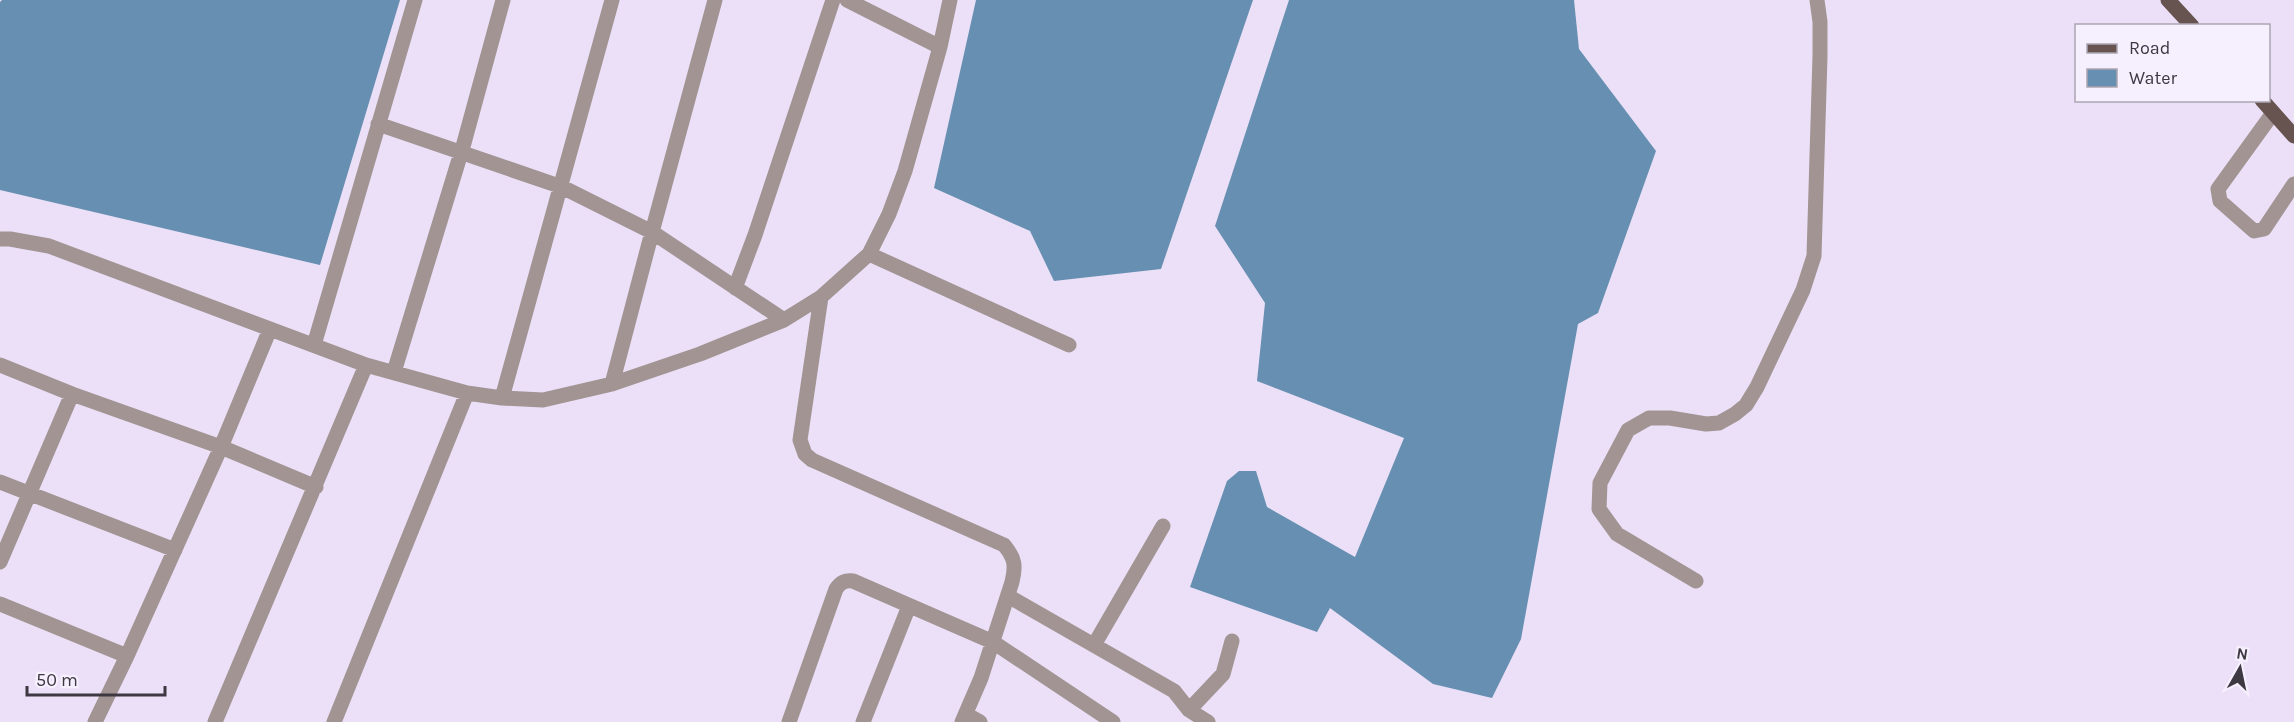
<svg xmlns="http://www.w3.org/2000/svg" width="2294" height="722" font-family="Karla,sans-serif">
  <rect width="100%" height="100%" fill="#ebe0f7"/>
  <path fill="#678fb1" d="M2 0H400L320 265 0 190V2Z
    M976 0H1253L1161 269 1054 281 1030 231 934 188Z
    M1289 0H1574L1579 49 1656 151 1598 313 1578 324 1521 639 1492 698 1433 684 1330 608 1317 632 1190 587 1227 481 1239 471H1256L1267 507 1355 557 1404 438 1257 381 1265 303 1215 226Z"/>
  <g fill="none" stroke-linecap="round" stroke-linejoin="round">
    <path stroke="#a19493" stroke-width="15" d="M847 0 940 47
      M2273 113 2218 189 2220 201 2254 231 2264 229 2294 184
      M378 124 562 187 652 232 715 0
      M0 239H10L49 246 366 365 467 393 502 398 543 400 612 384 700 354 784 320 821 297 869 254 889 214 905 171 940 47 950 0
      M869 254 1069 345
      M735 288 755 235 833 0
      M821 297 800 440 805 454 812 460 1004 545C1015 558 1016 566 1012 582L981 678 962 722
      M270 329 221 447 316 487
      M314 345 415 0
      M0 365 72 394 221 447 127 656 95 722
      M394 372 464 143 503 0
      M612 384 652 232 784 320
      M502 398 612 0
      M0 482 175 550
      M0 562 72 394
      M1696 581 1617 534 1599 509 1600 483 1628 430 1649 418H1670L1706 424 1719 423 1735 414 1746 405 1757 387 1803 290 1814 256 1820 56V22L1817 0
      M1008 596 1174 691 1189 710 1208 722
      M0 604 127 656
      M1094 645 1163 526
      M1189 710 1223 674 1232 641
      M966 714 980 722
      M215 722 366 365
      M334 722 467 393
      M789 722 836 589C841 582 845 580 853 581L993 642 1113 722
      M863 722 909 606"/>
    <path stroke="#675350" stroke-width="15" d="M2168 0 2192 26
      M2262 100 2294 136"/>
  </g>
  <rect x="2075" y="24" width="195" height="78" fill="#f6effe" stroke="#aca6b2" stroke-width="1.5"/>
  <rect x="2087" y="44" width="30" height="9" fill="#675350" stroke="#aca6b2" stroke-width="1.5"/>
  <text x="2129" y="54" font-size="18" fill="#3d3841">Road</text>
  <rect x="2087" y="69" width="30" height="18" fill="#678fb1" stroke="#aca6b2" stroke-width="1.5"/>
  <text x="2129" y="84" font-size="18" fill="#3d3841">Water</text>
  <g transform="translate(2240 668) rotate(9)" stroke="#f6effe" stroke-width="4.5" paint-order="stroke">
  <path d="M0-4.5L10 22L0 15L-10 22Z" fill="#3d3841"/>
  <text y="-9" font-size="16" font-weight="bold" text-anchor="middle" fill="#3d3841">N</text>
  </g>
  <path d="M27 686v9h138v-9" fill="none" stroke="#3d3841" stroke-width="3"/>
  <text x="36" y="686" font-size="18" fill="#3d3841" stroke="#f6effe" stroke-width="4.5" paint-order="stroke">50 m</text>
</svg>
